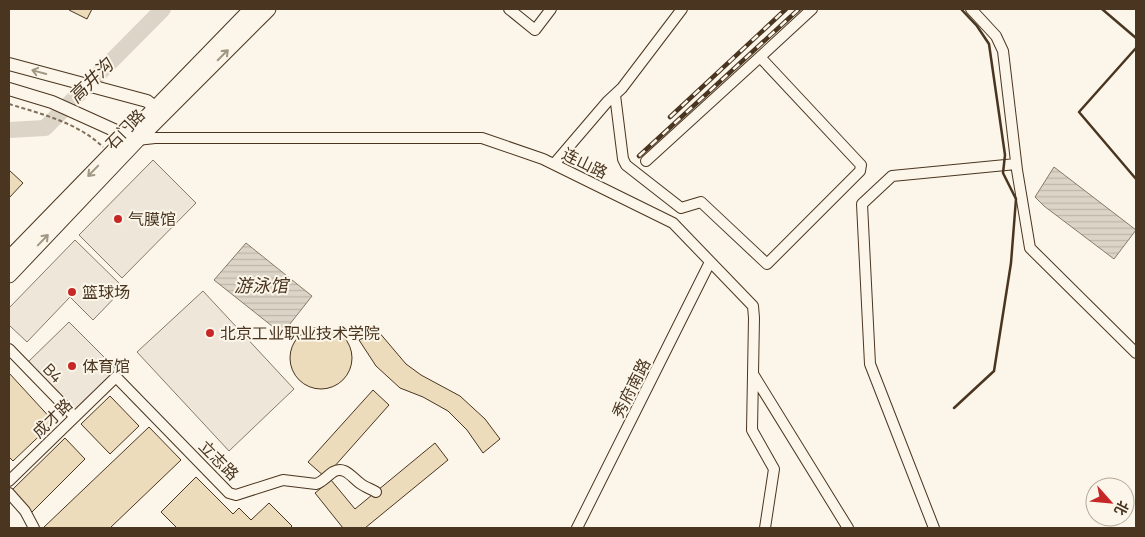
<svg xmlns="http://www.w3.org/2000/svg" width="1145" height="537" font-family="Manrope,'Noto Sans SC',sans-serif">
  <defs>
    <pattern id="water-rules" width="6" height="5" patternUnits="userSpaceOnUse" patternTransform="scale(1.25)"><rect width="6" height="5" fill="#dcd4c6"/><path d="M0 2.5h6" fill="none" stroke="#beb7aa"/></pattern>
  </defs>
  <rect width="100%" height="100%" fill="#fbf6e9"/>
  <path fill="#ede6d9" stroke="#887966" d="M153 160 196 203 122 278 79 235Z
    M75 240 124 288 93 320 70 297 27 342 9 325V308Z
    M203 291 294 389 229 451 137 352Z
    M69 322 117 370 75 411 28 362Z"/>
  <path fill="url(#water-rules)" stroke="#887966" d="M1054 167 1136 230 1114 259 1044 206 1035 197Z
    M246 243 312 296 282 334 214 280Z"/>
  <g fill="none" stroke-linecap="round" stroke-linejoin="round">
    <path stroke="#dcd4c6" stroke-width="16" d="M9 130 45 128 163 9"/>
  </g>
  <path fill="#ecdcbc" stroke="#4a3520" d="M69 9H92L87 19 69 10Z
    M9 170 23 183 9 198Z
    M290 358a31 31 0 1 1 62 0a31 31 0 1 1-62 0Z
    M378 331 406 364 421 375 460 396 485 419 500 439 483 453 467 430 448 411 423 397 400 388 376 366 359 340Z
    M9 373 54 422 13 461 9 457Z
    M373 390 389 405 325 477 308 462Z
    M110 396 139 426 110 454 81 424Z
    M149 427 181 460 110 528H43Z
    M65 438 85 459 32 512 11 491Z
    M435 443 448 460 365 528H343L315 493 331 480 355 509Z
    M196 477 233 514 239 508 251 520 269 503 292 526 290 528H177L161 512Z"/>
  <g fill="none" stroke-linecap="round" stroke-linejoin="round">
    <g stroke="#4a3520" stroke-width="12">
      <path id="minor" d="M509 9 535 30 551 9
        M971 9 996 36 1003 51 1017 170 1030 248 1136 353
        M760 57 812 9
        M615 95 623 159 626 165 681 208 701 202 767 264 860 171 861 165 760 57 646 161
        M137 140 155 138H482L543 159 673 223 753 306 754 318 752 430 774 469 765 528
        M554 164 607 102 622 88 682 9
        M9 349 75 417
        M753 374 848 528
        M9 481 116 377 229 493 236 495 283 480 316 484C323 482 327 476 333 472 345 465 352 478 361 484 365 487 371 489 376 492
        M9 493 25 511 34 528
        M577 528 710 262
        M934 528 870 364 862 204 892 176 1016 164"/>
    </g>
    <g stroke="#4a3520" stroke-width="14">
      <path id="major" d="M9 64 147 101 162 113
        M9 89 52 102 136 140"/>
    </g>
    <g stroke="#4a3520" stroke-width="17">
      <path id="highway" d="M9 259 252 9
        M9 275 137 140 268 9"/>
    </g>
    <path stroke="#7f6f5c" stroke-width="2" stroke-dasharray="4 2.5" stroke-linecap="butt" d="M9 104C42 114 78 123 103 147"/>
    <use href="#minor" stroke="#fbf6e9" stroke-width="10"/>
    <use href="#major" stroke="#fbf6e9" stroke-width="12"/>
    <use href="#highway" stroke="#fbf6e9" stroke-width="15"/>
    <g stroke="#4a3520" stroke-width="4.5">
      <path id="rail" d="M670 117 786 9
        M639 156 799 9"/>
    </g>
    <use href="#rail" stroke="#fbf6e9" stroke-width="2.5" stroke-dasharray="8" stroke-linecap="butt"/>
    <path stroke="#4a3520" stroke-width="2.5" d="M1102 9 1136 38
      M1136 48 1079 112 1136 179
      M954 408 994 371 1011 263 1016 199 1003 173 1005 155 989 44 977 26 961 9"/>
  </g>
  <defs><path id="oneway-shaft" d="M-6 0H5M1.5-3L5.5 0L1.5 3" fill="none" stroke-width="1.6" stroke-linecap="round" stroke-linejoin="round" transform="scale(1.25)"/></defs>
  <g stroke="#a29684">
    <use href="#oneway-shaft" transform="translate(223 55) rotate(-45)"/>
    <use href="#oneway-shaft" transform="translate(39 72) rotate(-165)"/>
    <use href="#oneway-shaft" transform="translate(93 171) rotate(134)"/>
    <use href="#oneway-shaft" transform="translate(43 240) rotate(-46)"/>
  </g>
  <g fill="#c62828" stroke="#fbf6e9" stroke-width="2">
    <circle cx="118" cy="219" r="5"/>
    <circle cx="72" cy="292" r="5"/>
    <circle cx="210" cy="333" r="5"/>
    <circle cx="72" cy="366" r="5"/>
  </g>
  <g text-anchor="middle" stroke-width="4" stroke-linejoin="round" paint-order="stroke">
    <g font-size="16" fill="#4a3520" stroke="#fbf6e9">
      <text transform="translate(125 129) rotate(-46)" y="6">石门路</text>
      <text transform="translate(585 163) rotate(26)" y="6">连山路</text>
      <text transform="translate(53 373) rotate(46)" y="6">B4</text>
      <text transform="translate(631 388) rotate(-63)" y="6">秀府南路</text>
      <text transform="translate(52 418) rotate(-44)" y="6">成才路</text>
      <text transform="translate(219 460) rotate(45)" y="6">立志路</text>
    </g>
    <g font-size="16" fill="#4a3520" stroke="#fbf6e9" text-anchor="start">
      <text x="128" y="225">气膜馆</text>
      <text x="82" y="298">篮球场</text>
      <text x="220" y="339">北京工业职业技术学院</text>
      <text x="82" y="372">体育馆</text>
    </g>
    <g font-size="18" font-style="italic" fill="#4a3520" stroke="#fbf6e9">
      <text transform="translate(91 81) rotate(-45)" y="6">高井沟</text>
      <text x="261" y="292">游泳馆</text>
    </g>
  </g>
  <rect width="1145" height="537" fill="none" stroke="#4a3520" stroke-width="20"/>
  <g transform="translate(1110 502) rotate(117)"><circle r="24" fill="#fbf6e9" stroke="#b4a999"/>
  <path d="M0-4L9 19L0 12L-9 19Z" fill="#c62828"/>
  <text y="-8" font-size="14" font-weight="bold" text-anchor="middle" fill="#4a3520">北</text>
  </g>
</svg>
